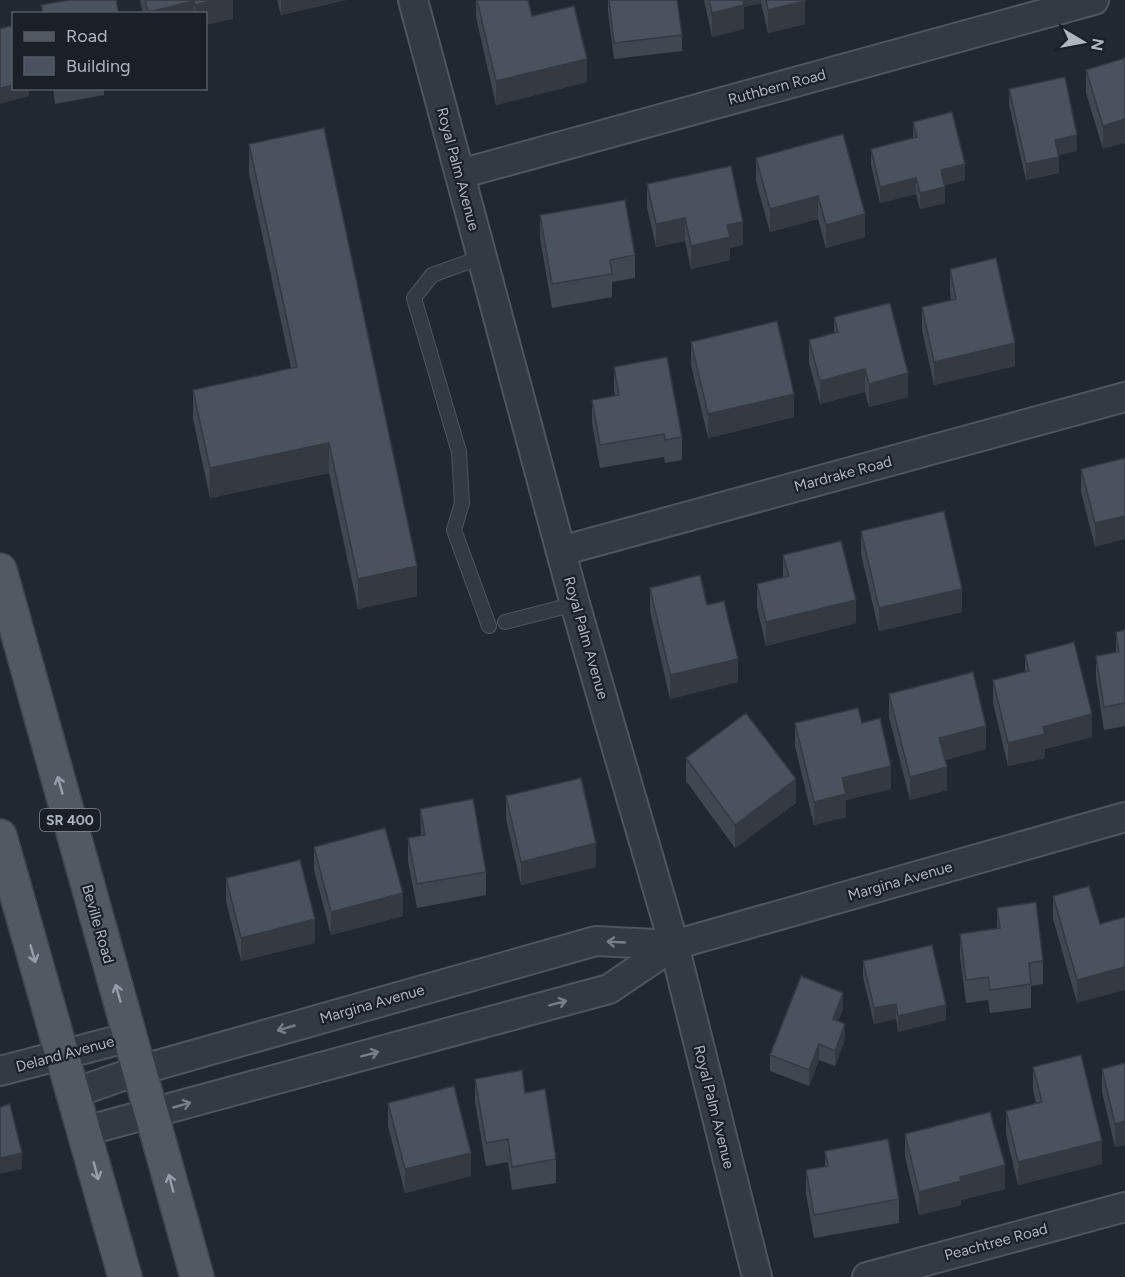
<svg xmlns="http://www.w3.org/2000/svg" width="1125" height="1277" font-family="Figtree,sans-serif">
  <rect width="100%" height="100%" fill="#212832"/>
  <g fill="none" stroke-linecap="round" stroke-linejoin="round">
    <g stroke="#4f555e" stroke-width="16">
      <path id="lane" d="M482 257 432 275 414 298 459 452 462 503 454 530 489 626
        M505 622 575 604"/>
    </g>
    <g stroke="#4f555e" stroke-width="32">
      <path id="street" d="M413 0 575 604 674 945 757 1277
        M460 174 1094 0
        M561 551 1125 397
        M0 1071 130 1037
        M74 1093 140 1070 596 941 674 945
        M85 1131 609 989 674 945 1125 817
        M867 1277 1125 1207"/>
    </g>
    <g stroke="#3e434d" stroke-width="36">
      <path id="primary" d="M0 570 197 1277
        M0 836C41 983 84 1130 125 1277"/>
    </g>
    <use href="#lane" stroke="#343a43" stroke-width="14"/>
    <use href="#street" stroke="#343a43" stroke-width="28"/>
    <use href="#primary" stroke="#525963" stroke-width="33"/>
  </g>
  <path fill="#404751" d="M140 0H233V19L206 14H143Z
    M277 0H346L281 15Z
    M476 0H528L532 16 587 82 496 105 476 17Z
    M608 0H677L682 35V51L614 59 608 12Z
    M704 0H805V24L768 33 761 3 744 7V29L712 37Z
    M1125 58 1103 149 1086 93V70Z
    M53 88H104V95L55 104Z
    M1009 89 1077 151 1058 155 1059 173 1026 180 1009 105Z
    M913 122 965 180 945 185V203L920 209 916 194 880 203 871 165V149L913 138Z
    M843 134 865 237 826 248 818 219 770 232 756 181V158Z
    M249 144 417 596 358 609 329 473 210 498 193 419V390L291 368 249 174Z
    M647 184 743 245 730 248V260L691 269 685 241 656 247 647 207Z
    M540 215 635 255V278L612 282V297L552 308 540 238Z
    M950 269 1015 366 934 385 922 330V307L951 301 950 292Z
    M834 317 908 397 869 407 865 392 820 404 809 363V340L834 333Z
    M691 342 794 417 708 438 691 365Z
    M614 367 682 437V460L665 463 664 457 600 468 592 423V400L615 396 614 390Z
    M1125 458 1095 547 1081 492V469Z
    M861 531 962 612 879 631 861 554Z
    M783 555 856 623 766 646 757 607V584L783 577Z
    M650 588 707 605 738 682 670 699 650 611Z
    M1125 630V726L1104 730 1096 679V656L1116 653V632Z
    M1025 655 1092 737 1045 749V758L1008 766 993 703V680L1025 672Z
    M889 694 986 749 945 760 947 790 910 800 889 717Z
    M795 723H862L891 789 846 800V817L814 825 795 746Z
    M686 758 796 803 735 848 686 781Z
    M506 796 596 867 521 885 506 819Z
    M420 809 486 872V895L417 908 408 861V838L421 835Z
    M314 847 403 916 331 935 314 870Z
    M226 878 315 943 241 961 226 901Z
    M1053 896 1100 924 1077 1003 1053 919Z
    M997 908 1043 961V984L1031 986V1008L990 1013 988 1000 966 1003 960 957V934L997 928Z
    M863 961 946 1020 898 1032 896 1019 874 1024 863 977Z
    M843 1009 838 1021 845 1039 835 1066 819 1060 809 1086 770 1071V1055Z
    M1125 1063V1145L1115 1147 1102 1092V1069Z
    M1033 1067 1102 1164 1018 1185 1006 1134V1111L1036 1103 1033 1090Z
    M475 1079 525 1093 556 1159V1183L512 1190 508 1162 486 1166 475 1102Z
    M388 1103 471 1176 405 1193 388 1126Z
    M905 1134 1005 1189 961 1200V1205L919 1215 905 1157Z
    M825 1151 899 1199V1223L814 1238 806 1194V1170L825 1167Z"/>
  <path fill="#343942" d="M215 0H233V19L206 25V14H195V5Z
    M281 0H346L281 15Z
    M739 0H761V3L744 7V29L712 37V13Z
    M194 1V14H148V12Z
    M805 1V24L768 33V10Z
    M587 59V82L496 105V81Z
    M14 85V88H29V96L0 104V88Z
    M1125 119V143L1103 149V126Z
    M1077 135V151L1055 156V140Z
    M1059 157V173L1026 180V164Z
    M965 164V180L941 186V170Z
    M916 178V194L880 203V187Z
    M945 187V203L920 209V193Z
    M818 196V219L770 232V209Z
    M865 214V237L826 248V225Z
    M685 218V241L656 247V224Z
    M743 222V245L730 248V260L691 269V246L727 225Z
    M1015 343V366L934 385V362Z
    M865 369V392L820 404V381Z
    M908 373V397L869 407V384Z
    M794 394V417L708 438V414Z
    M329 443V473L210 498V468Z
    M1125 516V539L1095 547V523Z
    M417 566V596L358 609V579Z
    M962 589V612L879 631V608Z
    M856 600V623L766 646V622Z
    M738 659V682L670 699V675Z
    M1092 714V737L1045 749V758L1008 766V743L1043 727Z
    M986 726V749L939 761V738Z
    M891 766V789L846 800V817L814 825V802L842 778Z
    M947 767V790L910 800V777Z
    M796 779V803L735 848V825Z
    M596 843V867L521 885V862Z
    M403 893V916L331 935V912Z
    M315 919V943L241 961V938Z
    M1125 967V990L1077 1003V980Z
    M843 993V1009L833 1034V1019Z
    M896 1004V1019L874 1024V1008Z
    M946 1005V1020L898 1032V1016Z
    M845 1024V1039L835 1066V1051Z
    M819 1044V1060L809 1086V1070Z
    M1125 1121V1145L1115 1147V1124Z
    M1102 1141V1164L1018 1185V1162Z
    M22 1153V1169L0 1174V1158Z
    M471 1153V1176L405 1193V1169Z
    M1005 1165V1189L961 1200V1205L919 1215V1192L960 1177Z"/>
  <path fill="#4a525e" stroke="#343942" stroke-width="1.5" d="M69 0H116L119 14H43L41 5Z
    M145 0H215L195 5 194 1 148 12Z
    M477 0H528L532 16 574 6 587 59 496 81Z
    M609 0H677L682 35 614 43Z
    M709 0H743L744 5 712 13Z
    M766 0H805V1L768 10Z
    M13 25 14 85 0 88V29Z
    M1125 58V119L1103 126 1086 70Z
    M1065 77 1077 135 1055 140 1059 157 1026 164 1009 89Z
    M952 112 965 164 941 170 945 187 920 193 916 178 880 187 871 149 917 137 913 122Z
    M324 128 417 566 358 579 329 443 210 468 193 390 297 367 249 144Z
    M843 134 865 214 826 225 818 196 770 209 756 158Z
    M731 166 743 222 727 225 730 237 691 246 685 218 656 224 647 184Z
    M625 200 635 255 610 260 612 274 552 284 540 215Z
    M996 258 1015 343 934 362 922 307 956 299 950 269Z
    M890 303 908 373 869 384 865 369 820 381 809 340 838 332 834 317Z
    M777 321 794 394 708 414 691 342Z
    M667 357 682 437 665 440 664 434 600 445 592 400 619 395 614 367Z
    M1125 458V516L1095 523 1081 469Z
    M944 511 962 589 879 608 861 531Z
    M841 541 856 600 766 622 757 584 789 576 783 555Z
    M700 575 707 605 724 601 738 659 670 675 650 588Z
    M1125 630V703L1104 707 1096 656 1119 652 1116 632Z
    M1074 642 1092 714 1043 727 1045 734 1008 743 993 680 1029 671 1025 655Z
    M973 672 986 726 939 738 947 767 910 777 889 694Z
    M858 708 862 723 880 718 891 766 842 778 846 794 814 802 795 723Z
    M746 713 796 779 735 825 686 758Z
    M581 778 596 843 521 862 506 796Z
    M473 799 486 872 417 884 408 838 425 835 420 809Z
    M385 828 403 893 331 912 314 847Z
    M300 860 315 919 241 938 226 878Z
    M1089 886 1100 924 1125 917V967L1077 980 1053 896Z
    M1036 902 1043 961 1029 963 1031 984 990 990 988 977 966 980 960 934 1000 928 997 908Z
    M932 945 946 1005 898 1016 896 1004 874 1008 863 961Z
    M801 976 843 993 833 1019 845 1024 835 1051 819 1044 809 1070 770 1055Z
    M1081 1055 1102 1141 1018 1162 1006 1111 1042 1102 1033 1067Z
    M1125 1063V1121L1115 1124 1102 1069Z
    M522 1070 525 1093 545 1089 556 1159 512 1167 508 1139 486 1143 475 1079Z
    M454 1086 471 1153 405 1169 388 1103Z
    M10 1104 22 1153 0 1158V1107Z
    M990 1112 1005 1165 960 1177 961 1181 919 1192 905 1134Z
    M888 1139 899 1199 814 1215 806 1170 828 1166 825 1151Z"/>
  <defs><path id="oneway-shaft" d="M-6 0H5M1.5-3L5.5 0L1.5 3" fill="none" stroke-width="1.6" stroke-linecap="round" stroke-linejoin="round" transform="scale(1.5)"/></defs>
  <g stroke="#989ea9">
    <use href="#oneway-shaft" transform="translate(60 785) rotate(-106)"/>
    <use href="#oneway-shaft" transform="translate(33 954) rotate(74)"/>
    <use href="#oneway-shaft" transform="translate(118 993) rotate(-106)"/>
    <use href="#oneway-shaft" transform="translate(96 1171) rotate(75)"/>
    <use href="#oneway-shaft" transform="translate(171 1183) rotate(-105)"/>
  </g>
  <g stroke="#787e88">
    <use href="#oneway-shaft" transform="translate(616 942) rotate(-177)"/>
    <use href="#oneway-shaft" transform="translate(558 1003) rotate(-15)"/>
    <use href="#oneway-shaft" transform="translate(286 1028) rotate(164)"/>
    <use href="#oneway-shaft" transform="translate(370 1054) rotate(-15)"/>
    <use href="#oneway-shaft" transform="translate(182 1105) rotate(-16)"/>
  </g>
  <g text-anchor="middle" stroke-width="4.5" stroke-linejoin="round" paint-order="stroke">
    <rect fill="#1a1f28" stroke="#828892" stroke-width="1.5" x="40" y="809" width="60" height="22" rx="4.5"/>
    <g font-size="14" font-weight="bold" fill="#afb5c0">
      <text x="70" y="825">SR 400</text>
    </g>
    <g font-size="15" fill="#afb5c0" stroke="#1a1f28">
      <text transform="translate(777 87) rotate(-15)" y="5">Ruthbern Road</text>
      <text transform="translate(458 169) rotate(75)" y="5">Royal Palm Avenue</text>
      <text transform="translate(843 474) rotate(-15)" y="5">Mardrake Road</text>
      <text transform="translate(586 638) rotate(74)" y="5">Royal Palm Avenue</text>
      <text transform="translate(900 881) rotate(-16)" y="5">Margina Avenue</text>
      <text transform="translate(98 924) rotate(74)" y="5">Beville Road</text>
      <text transform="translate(372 1004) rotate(-16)" y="5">Margina Avenue</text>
      <text transform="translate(65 1054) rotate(-15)" y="5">Deland Avenue</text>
      <text transform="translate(714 1107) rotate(76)" y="5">Royal Palm Avenue</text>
      <text transform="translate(996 1242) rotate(-15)" y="5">Peachtree Road</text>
    </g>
  </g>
  <rect x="12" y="12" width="195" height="78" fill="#1a1f28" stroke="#565b65" stroke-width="1.5"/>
  <rect x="24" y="32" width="30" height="9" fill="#525963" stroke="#565b65" stroke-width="1.5"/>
  <text x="66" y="42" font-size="18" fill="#afb5c0">Road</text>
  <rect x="24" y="57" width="30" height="18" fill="#4a525e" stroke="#565b65" stroke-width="1.5"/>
  <text x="66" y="72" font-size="18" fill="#afb5c0">Building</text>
  <g transform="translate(1083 42) rotate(100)" stroke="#1a1f28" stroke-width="4.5" paint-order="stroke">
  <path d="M0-4.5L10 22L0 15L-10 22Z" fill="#afb5c0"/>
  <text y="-9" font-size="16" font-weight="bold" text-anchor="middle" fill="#afb5c0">N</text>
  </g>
</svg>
